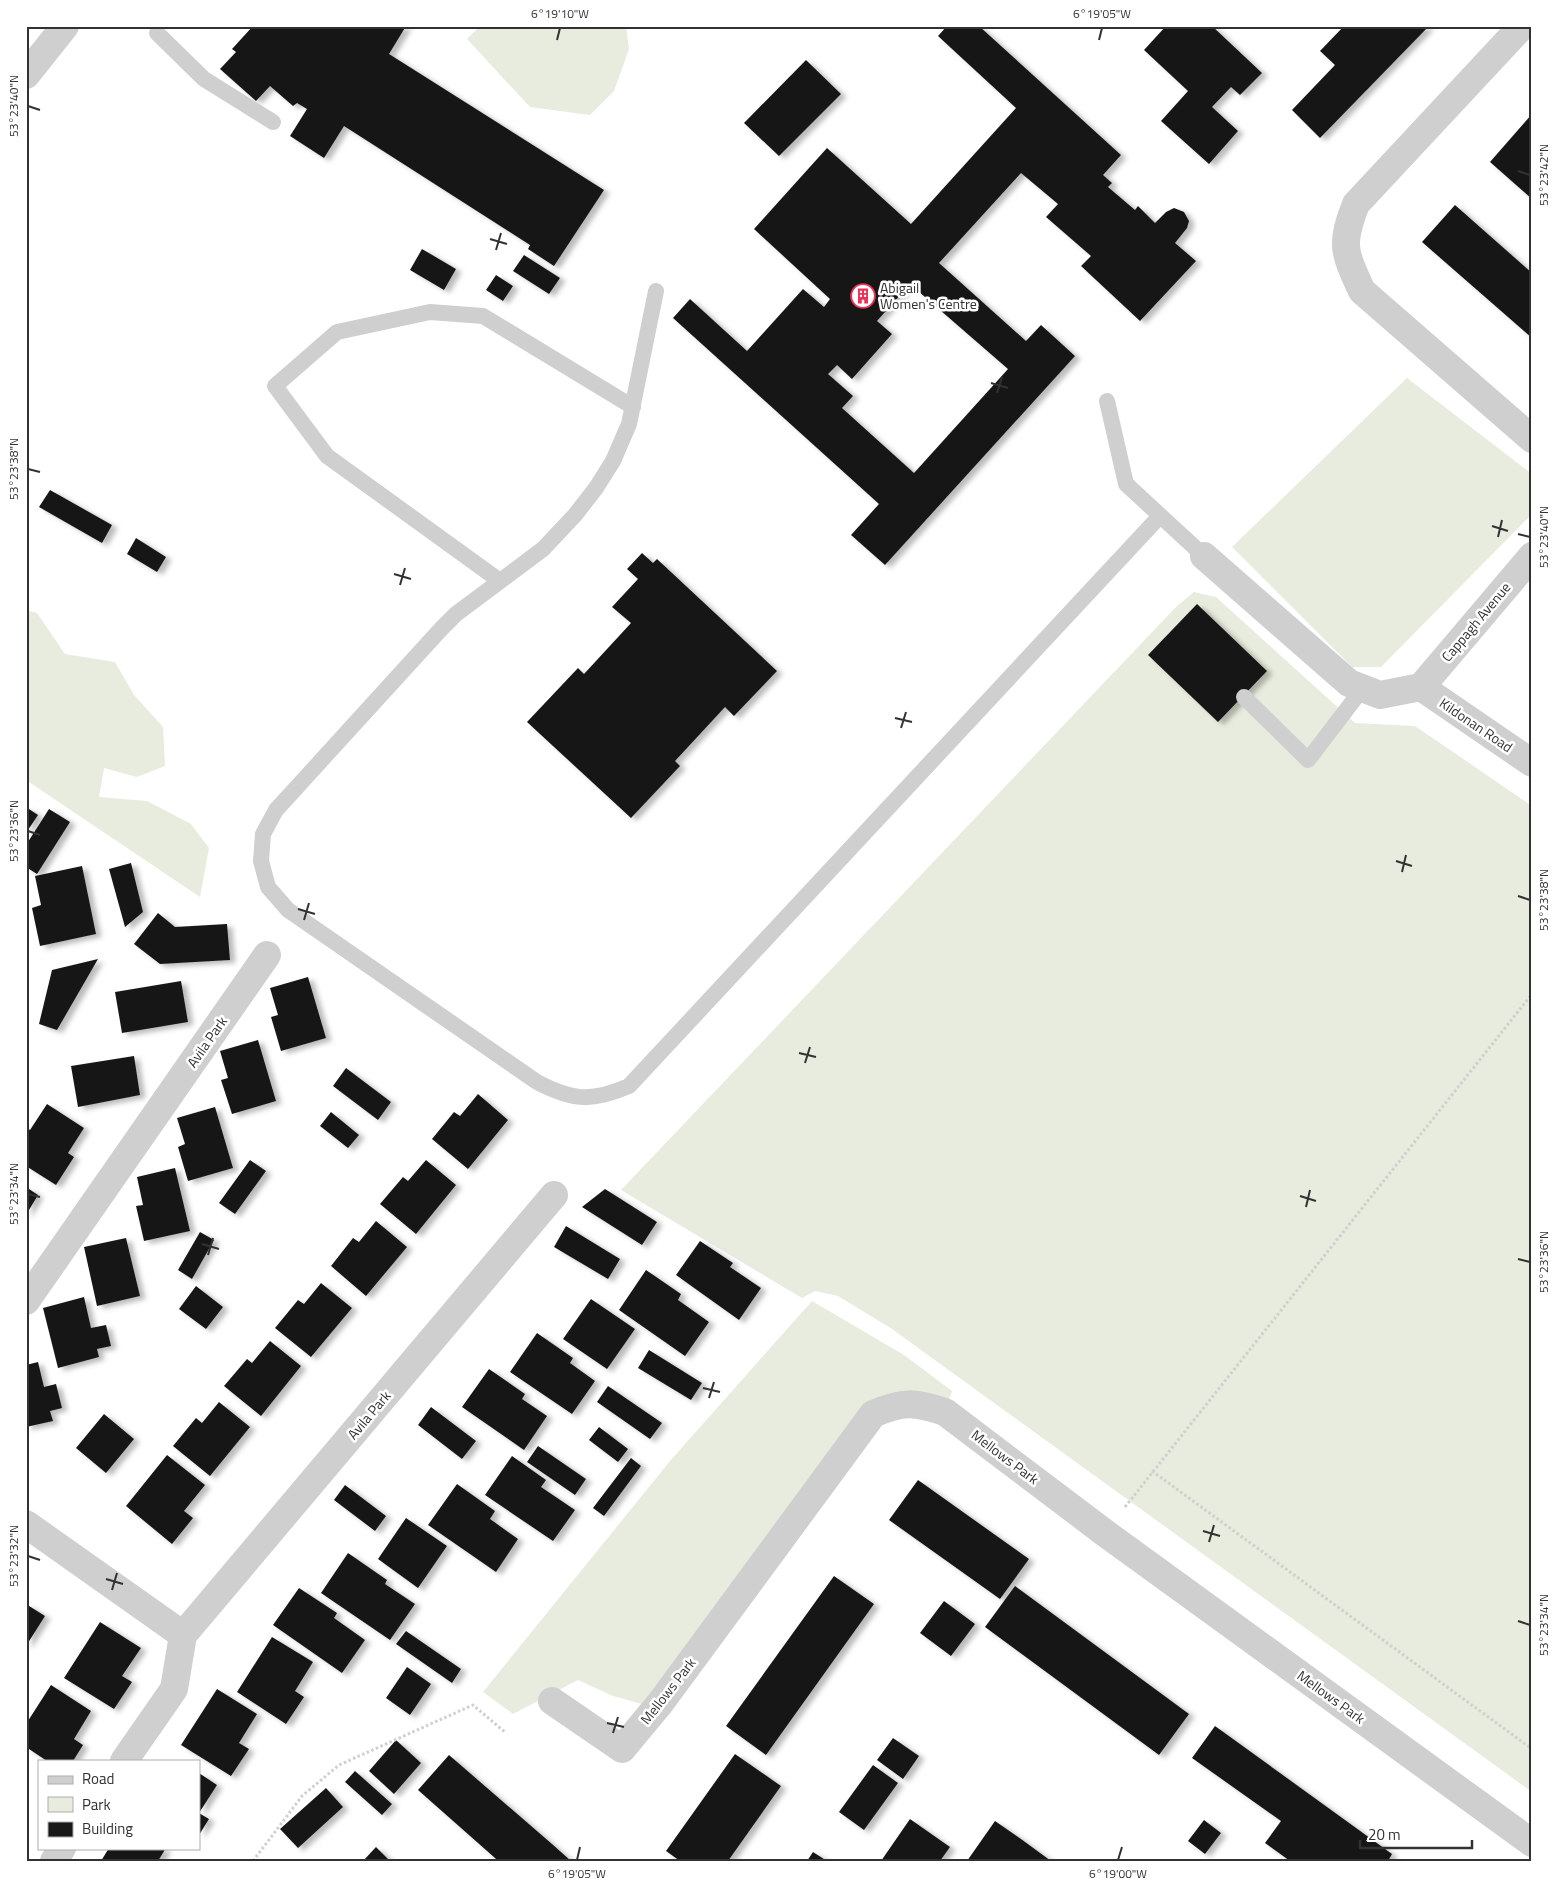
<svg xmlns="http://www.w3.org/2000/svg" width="1558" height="1887" font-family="'Titillium Web',sans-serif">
  <defs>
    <filter id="shadow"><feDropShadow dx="5.5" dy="3" stdDeviation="2.5" flood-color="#0004"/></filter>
  </defs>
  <rect width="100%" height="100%" fill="#fff"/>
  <path fill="#e7ecde" d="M480 26H626L629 49 614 91 590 115 530 107 467 39Z
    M1407 378 1532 474V514L1381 667H1352L1232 547Z
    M1194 592 1216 597 1355 723 1415 726 1532 806V1792L892 1329 838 1296 815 1291 802 1298 621 1190 1177 606Z
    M26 610 37 613 65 654 115 662 134 695 163 727 165 766 137 777 104 768 99 797 147 801 191 824 209 848 200 897 26 780Z
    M812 1301 904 1355 952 1391 945 1411 896 1404 642 1704 613 1696 578 1680 513 1714 483 1692 670 1461Z"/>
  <path fill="#191919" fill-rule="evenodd" filter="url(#shadow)" d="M253 26H406L389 54 604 190 554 266 528 249 530 245 344 126 324 158 290 136 307 109 297 103 293 106 270 86 256 101 220 69 236 52 232 49Z
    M947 26H979L1121 155 1103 175 1112 183 1108 187 1135 210 1138 206 1155 223 1166 212 1174 208 1184 212 1189 221 1187 228 1175 243 1196 261 1140 321 1081 266 1091 256 1046 217 1058 204 1021 173 939 263 1026 341 1041 325 1075 356 885 565 851 535 879 504 673 318 690 299 747 351 803 289 824 307 830 299 754 229 827 148 911 224 1016 108 938 36ZM910 284 1008 369 914 473 842 408 853 396 828 374 837 365 852 379 892 334 877 321Z
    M1166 26H1212L1262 73 1240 95 1231 87 1212 107 1238 131 1209 164 1161 121 1188 91 1144 50Z
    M1344 26H1429L1320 138 1292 110 1335 65 1320 51Z
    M806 60 841 94 779 156 744 123Z
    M1532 114V199L1490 162Z
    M1455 205 1532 273V338L1422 242Z
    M422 249 456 269 444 290 410 270Z
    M524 255 560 278 549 294 513 271Z
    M496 275 513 286 503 301 486 290Z
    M50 490 112 525 102 543 39 507Z
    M136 538 166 557 157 572 127 554Z
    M642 553 653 563 657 559 777 671 734 716 725 707 675 761 680 766 631 818 527 722 578 668 584 674 631 623 612 607 638 579 627 569Z
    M1197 604 1267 671 1218 722 1148 655Z
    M26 807 38 815 26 833Z
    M49 809 70 822 37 874 26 867V845Z
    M131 863 143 912 125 927 109 869Z
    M82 866 96 934 40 946 32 908 41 905 35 876Z
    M158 913 175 927 227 924 230 960 160 964 134 944Z
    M98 959 57 1030 39 1024 52 970Z
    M308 977 326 1038 281 1051 271 1017 278 1015 270 988Z
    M181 981 188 1022 122 1033 115 992Z
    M258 1040 276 1101 232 1114 221 1080 228 1078 220 1051Z
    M134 1056 140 1095 78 1107 71 1066Z
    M346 1068 391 1102 378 1120 333 1086Z
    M478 1094 508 1120 468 1169 432 1139 454 1112 460 1116Z
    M47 1104 84 1128 68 1153 74 1157 56 1185 26 1166V1127L30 1130Z
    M215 1107 233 1168 188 1181 178 1147 185 1144 177 1118Z
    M331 1112 359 1135 348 1148 320 1126Z
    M250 1160 266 1171 235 1214 219 1203Z
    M426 1160 456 1185 416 1234 380 1204 403 1177 408 1181Z
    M175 1168 190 1231 144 1241 136 1206 143 1205 137 1177Z
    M26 1187 38 1195 26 1215Z
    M605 1189 657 1222 642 1245 582 1207Z
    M376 1221 407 1247 366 1296 331 1266 353 1238 359 1242Z
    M566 1226 620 1259 608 1279 554 1247Z
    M200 1232 214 1240 192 1279 178 1270Z
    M126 1238 140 1296 97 1306 84 1247Z
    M700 1241 733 1263 730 1267 761 1288 739 1320 676 1275Z
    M646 1270 681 1294 678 1300 709 1322 685 1356 619 1310Z
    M321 1283 352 1308 311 1357 275 1328 298 1300 304 1304Z
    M196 1286 223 1307 206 1329 179 1309Z
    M84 1297 91 1328 106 1325 111 1346 97 1349 99 1357 58 1368 43 1308Z
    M591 1299 635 1329 607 1369 563 1339Z
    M537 1333 573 1358 570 1363 595 1381 572 1414 510 1372Z
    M270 1341 301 1366 261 1416 224 1386 247 1359 252 1363Z
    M649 1350 702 1383 691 1400 638 1368Z
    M38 1362 44 1387 56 1384 62 1408 50 1411 53 1421 26 1427V1365Z
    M489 1369 525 1394 522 1399 547 1416 524 1450 462 1407Z
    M608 1386 662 1423 650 1439 597 1402Z
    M219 1402 250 1427 210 1476 173 1446 196 1418 202 1423Z
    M431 1407 476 1441 462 1459 418 1425Z
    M104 1414 134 1439 106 1473 76 1448Z
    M599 1427 628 1449 618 1462 589 1440Z
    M538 1446 586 1479 575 1495 527 1462Z
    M167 1455 205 1485 184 1511 193 1518 172 1544 126 1506Z
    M512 1456 546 1480 541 1487 575 1510 553 1541 485 1495Z
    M631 1458 641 1466 604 1516 593 1508Z
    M918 1480 1029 1559 1000 1599 889 1520Z
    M457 1484 495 1511 490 1519 518 1539 496 1572 428 1525Z
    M345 1485 386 1516 375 1531 334 1500Z
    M406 1518 447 1546 418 1588 378 1559Z
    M348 1553 387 1580 385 1584 415 1604 390 1640 321 1593Z
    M834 1576 874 1604 766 1755 726 1726Z
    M1015 1586 1189 1714 1159 1755 985 1627Z
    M299 1588 337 1613 334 1618 365 1640 342 1673 273 1625Z
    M944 1601 975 1624 951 1656 920 1633Z
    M26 1604 45 1616 26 1646Z
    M100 1622 141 1648 122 1676 132 1682 114 1709 64 1678Z
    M406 1631 461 1669 452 1683 396 1644Z
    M272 1637 313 1662 295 1691 304 1697 286 1724 237 1692Z
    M407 1667 431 1684 410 1715 386 1698Z
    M51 1685 91 1711 74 1739 83 1745 73 1761H47L26 1747V1724Z
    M217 1689 257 1714 239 1743 249 1749 231 1776 181 1745Z
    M1215 1726 1392 1854 1388 1861H1334L1331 1859 1329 1861H1290L1265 1843 1281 1821 1192 1758Z
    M893 1738 919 1756 903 1779 877 1760Z
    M396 1740 421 1763 394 1794 369 1771Z
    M735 1754 781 1786 728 1861H680L666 1851Z
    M449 1755 552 1844 571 1861H498L495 1858 418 1790Z
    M873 1765 898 1783 864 1830 839 1812Z
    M355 1771 392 1804 382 1815 345 1782Z
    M199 1773 217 1785 199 1813 209 1819 199 1835Z
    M326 1788 343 1807 298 1848 280 1829Z
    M910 1819 950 1847 940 1861H881Z
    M1204 1820 1221 1833 1205 1854 1188 1841Z
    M995 1821 1021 1839 1051 1861H967Z
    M376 1847 390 1861H363Z
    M109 1848H166L158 1861H101Z
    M813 1852 827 1861H807Z"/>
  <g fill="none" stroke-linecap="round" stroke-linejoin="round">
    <path stroke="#cfcfcf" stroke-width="3" stroke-dasharray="2.5 2.5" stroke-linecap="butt" d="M1152 1471 1532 1749
      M1125 1507 1532 994
      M253 1861 302 1796 339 1765 473 1705 506 1733"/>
    <path stroke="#cfcfcf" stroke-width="16" d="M157 33 204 79 273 122
      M656 291 629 424 613 461 596 488 575 515 543 549 456 614 441 629 276 810 263 834 261 861 268 887 288 910 537 1082C573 1101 592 1102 629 1086L1160 516
      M1107 401 1126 484 1204 556
      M500 581 327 456 275 386 337 332 430 312 483 316 633 407
      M1244 697 1308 760 1363 688"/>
    <path stroke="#cfcfcf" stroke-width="28" d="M1522 26 1356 204C1340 245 1344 252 1362 291L1532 439
      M26 75 65 26
      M1204 556 1349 683 1380 695 1421 687
      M1421 687 1532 556
      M1421 687 1532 763
      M26 1301 267 955
      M26 1524 183 1635
      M552 1701 622 1749 661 1702 873 1414C903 1401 914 1402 945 1412L1105 1533 1532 1843
      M124 1761 174 1689 183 1635 554 1195
      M54 1861 62 1848"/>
  </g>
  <path fill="none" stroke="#323232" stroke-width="2" d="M557 40 560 28M1099 40 1102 28M28 106 40 110M1518 171 1530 175M490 239 507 244M496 250 501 233M991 383 1008 388M997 393 1002 377M28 469 40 472M1492 526 1508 531M1518 534 1530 537M1498 537 1502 520M394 574 411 579M400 585 405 568M895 718 912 722M901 728 906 712M28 831 40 835M1396 861 1412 866M1402 872 1406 855M1518 896 1530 900M298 909 315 914M304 920 309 903M799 1053 816 1057M805 1063 810 1047M28 1194 40 1197M1300 1196 1316 1201M1306 1207 1310 1190M202 1244 219 1249M208 1255 213 1238M1518 1259 1530 1262M703 1388 720 1392M709 1398 714 1382M1203 1531 1220 1536M1209 1542 1214 1525M28 1556 40 1560M106 1579 123 1584M112 1590 117 1573M1518 1621 1530 1625M607 1723 624 1727M613 1733 618 1717M577 1860 580 1847M1118 1860 1122 1847"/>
  <defs>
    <g id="building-ring" transform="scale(1.25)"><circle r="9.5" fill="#fff" stroke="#ed3157" stroke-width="1.5"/><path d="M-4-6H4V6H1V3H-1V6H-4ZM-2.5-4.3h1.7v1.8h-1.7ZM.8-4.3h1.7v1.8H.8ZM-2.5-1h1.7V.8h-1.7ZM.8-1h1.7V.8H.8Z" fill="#ed3157"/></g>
  </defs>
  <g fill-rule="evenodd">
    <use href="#building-ring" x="863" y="296"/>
  </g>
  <g text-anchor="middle" stroke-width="5" stroke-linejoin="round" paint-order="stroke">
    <g font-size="14" fill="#323232" stroke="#fff" text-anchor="start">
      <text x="880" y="293">Abigail<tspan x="880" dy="16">Women's Centre</tspan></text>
    </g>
    <g font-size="14" fill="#323232" stroke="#fff">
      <text transform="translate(1476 622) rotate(-50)" y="5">Cappagh Avenue</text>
      <text transform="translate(1476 725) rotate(34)" y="5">Kildonan Road</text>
      <text transform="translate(207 1042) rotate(-55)" y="5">Avila Park</text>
      <text transform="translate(369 1415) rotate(-50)" y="5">Avila Park</text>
      <text transform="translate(1005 1457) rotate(37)" y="5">Mellows Park</text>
      <text transform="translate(668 1691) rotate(-52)" y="5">Mellows Park</text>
      <text transform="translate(1331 1697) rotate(36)" y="5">Mellows Park</text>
    </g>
  </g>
  <rect width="1558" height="1887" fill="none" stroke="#ffffff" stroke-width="55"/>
  <rect x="38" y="1760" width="162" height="90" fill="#ffffff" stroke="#adadad"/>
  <rect x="48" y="1776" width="25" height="8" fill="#cfcfcf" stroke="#adadad"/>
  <text x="82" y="1784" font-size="15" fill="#323232">Road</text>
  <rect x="48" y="1797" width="25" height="15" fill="#e7ecde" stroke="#adadad"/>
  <text x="82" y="1810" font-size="15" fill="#323232">Park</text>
  <rect x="48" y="1822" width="25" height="15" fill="#191919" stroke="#adadad"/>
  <text x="82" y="1834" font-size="15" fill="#323232">Building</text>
  <path d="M1360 1840v8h112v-8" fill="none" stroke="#323232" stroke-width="2.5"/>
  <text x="1368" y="1840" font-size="15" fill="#323232" stroke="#ffffff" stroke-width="4" paint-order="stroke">20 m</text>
  <rect x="28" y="28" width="1502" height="1832" fill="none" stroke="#323232" stroke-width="2"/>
  <g font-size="12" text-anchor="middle" fill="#323232">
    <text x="560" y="18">6°19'10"W</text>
    <text x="1102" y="18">6°19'05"W</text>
    <text transform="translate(14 106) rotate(-90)" y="4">53°23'40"N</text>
    <text transform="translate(1544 175) rotate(-90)" y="4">53°23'42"N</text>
    <text transform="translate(14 469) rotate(-90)" y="4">53°23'38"N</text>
    <text transform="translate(1544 537) rotate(-90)" y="4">53°23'40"N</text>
    <text transform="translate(14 831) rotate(-90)" y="4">53°23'36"N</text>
    <text transform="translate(1544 900) rotate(-90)" y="4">53°23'38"N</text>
    <text transform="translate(14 1194) rotate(-90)" y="4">53°23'34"N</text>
    <text transform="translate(1544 1262) rotate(-90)" y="4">53°23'36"N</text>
    <text transform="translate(14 1556) rotate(-90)" y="4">53°23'32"N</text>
    <text transform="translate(1544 1625) rotate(-90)" y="4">53°23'34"N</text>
    <text x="577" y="1878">6°19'05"W</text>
    <text x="1118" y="1878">6°19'00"W</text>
  </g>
</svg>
